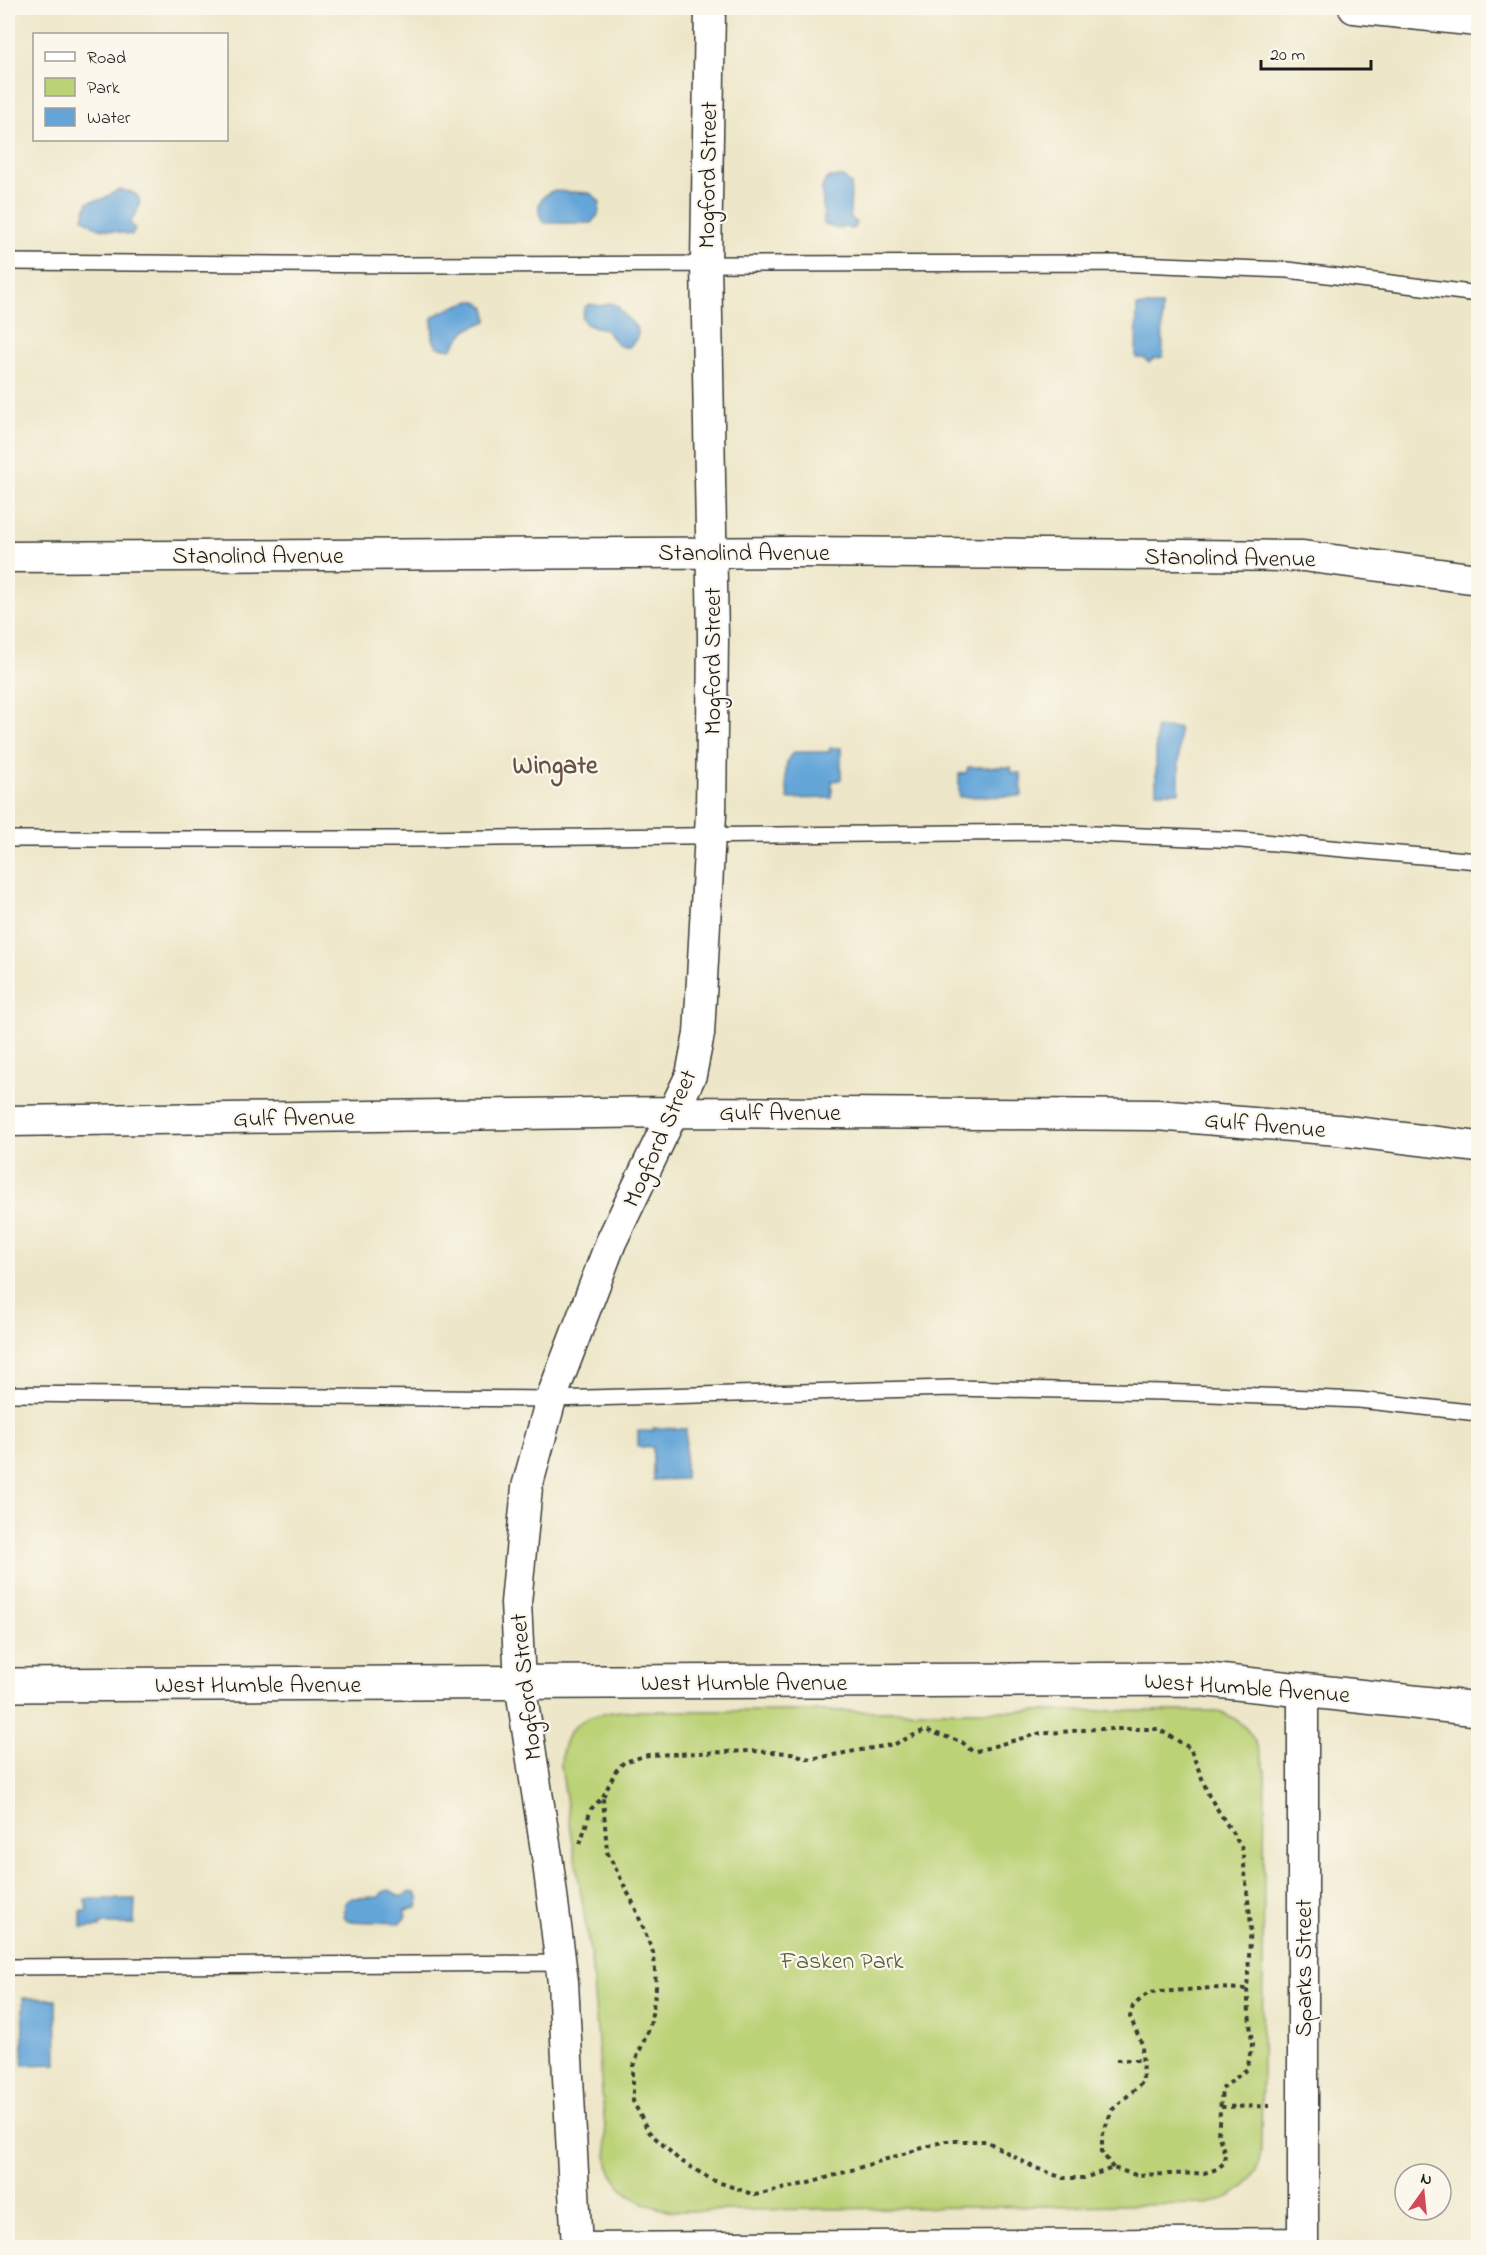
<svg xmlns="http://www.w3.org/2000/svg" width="1486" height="2255" font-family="'Indie Flower',sans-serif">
  <rect width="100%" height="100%" fill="#fbf7ec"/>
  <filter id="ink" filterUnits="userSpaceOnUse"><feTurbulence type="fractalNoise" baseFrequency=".0167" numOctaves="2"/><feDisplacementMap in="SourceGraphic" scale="12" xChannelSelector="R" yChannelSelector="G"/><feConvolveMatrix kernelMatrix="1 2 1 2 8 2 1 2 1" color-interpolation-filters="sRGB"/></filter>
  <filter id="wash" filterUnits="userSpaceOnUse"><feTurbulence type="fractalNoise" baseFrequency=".008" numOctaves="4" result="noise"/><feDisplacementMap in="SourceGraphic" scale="24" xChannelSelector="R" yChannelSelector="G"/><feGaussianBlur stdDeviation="1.35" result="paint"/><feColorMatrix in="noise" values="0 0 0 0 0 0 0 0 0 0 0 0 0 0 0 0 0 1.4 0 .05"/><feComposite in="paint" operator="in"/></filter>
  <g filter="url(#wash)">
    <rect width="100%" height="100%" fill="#ede6c8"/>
    <path fill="#bbd277" stroke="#6c774a" stroke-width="1.5" d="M622 1711H1209C1243 1713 1258 1740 1265 1770L1261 2151C1257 2182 1237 2199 1206 2204L673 2211C643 2206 619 2195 608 2164L591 1958 561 1766C562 1724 585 1714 622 1711Z"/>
    <path fill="#65a6d9" stroke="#40617a" stroke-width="1.5" d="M830 177H843L851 184 850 217 856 222 855 228 849 229 845 226 838 229 824 224 822 188 826 179Z
      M118 190C146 191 143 205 130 223L135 228 132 235 96 227 83 218 88 202 103 199Z
      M552 191 590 193 600 202 598 215 591 223H545C534 211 538 198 552 191Z
      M471 301H477L486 308 487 321 466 330 451 349 437 347 433 339 432 318C437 313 463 303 471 301Z
      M611 303C619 305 620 310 625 316 636 327 646 332 629 347 616 349 614 338 606 331 596 324 588 330 582 318L585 307 590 304 601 306Z
      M1137 306H1162L1163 357 1153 359 1149 363 1144 358H1136Z
      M1156 728H1179V792H1156Z
      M830 748H841V780L832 781V798L788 799C787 785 781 761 794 752H829Z
      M968 767H1011L1012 773H1021L1022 796 959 797V774L966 773Z
      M653 1428 686 1429 685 1479 653 1480V1447H638V1431H653Z
      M389 1890 402 1897 408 1892 415 1893 419 1899 417 1907 405 1910 406 1918 401 1923 347 1921 344 1916 345 1903 351 1898 379 1897 383 1892Z
      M85 1899H135L134 1924H100V1927L81 1928V1911H87Z
      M23 1998 56 1999 57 2064 23 2065Z"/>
  </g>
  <g filter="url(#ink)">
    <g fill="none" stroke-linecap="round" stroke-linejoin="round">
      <g stroke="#3b3a36" stroke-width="18">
        <path id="service" d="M8 262 402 265 1114 263 1288 270 1478 294
          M8 839H413L1046 832 1241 840 1478 861
          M8 1394 551 1399 950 1388 1162 1392 1359 1400 1478 1413
          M8 1967 561 1963"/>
      </g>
      <g stroke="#3b3a36" stroke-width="33">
        <path id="minor" d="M1354 8 1478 21
          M8 557 794 552 1303 556 1478 579
          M8 1121 671 1112 1157 1115 1338 1130 1478 1147
          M577 2248 563 1982 548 1863 520 1683 516 1603 527 1487 551 1399 611 1242 691 1075 699 1034 711 814 713 638 706 263 710 8
          M588 2248 1303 2243
          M1303 2248V1689"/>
      </g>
      <g stroke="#3b3a36" stroke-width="36">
        <path id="tertiary" d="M8 1685 1199 1679 1478 1709"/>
      </g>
      <path stroke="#3b3a36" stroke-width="4" stroke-dasharray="4.5 4.5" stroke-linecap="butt" d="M580 1844 591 1809 603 1797 615 1772 624 1762 648 1755 751 1751 791 1753 810 1759 895 1744 925 1730 962 1742 973 1752 1037 1734 1096 1729H1158L1190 1748 1209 1796 1242 1848 1251 1925 1247 1989 1252 2045 1247 2069 1222 2089 1218 2134 1225 2154 1224 2163 1217 2169 1204 2173 1136 2175 1113 2168 1084 2178H1063L1033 2167 986 2141H945L813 2182 755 2195 712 2180 678 2159 648 2131 633 2101V2066L650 2027 656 1987 654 1955 634 1905 607 1852 603 1797
        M1116 2060H1142
        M1221 2107 1270 2106
        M1113 2168 1102 2152V2136L1112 2110 1143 2082 1142 2044 1130 2017 1133 2006 1148 1993 1211 1988 1247 1989"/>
      <use href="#service" stroke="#fff" stroke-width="15"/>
      <use href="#minor" stroke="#fff" stroke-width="30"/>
      <use href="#tertiary" stroke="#fff" stroke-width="33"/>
    </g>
  </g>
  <g text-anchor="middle" stroke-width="4.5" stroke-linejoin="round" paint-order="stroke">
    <g font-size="24" fill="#1c1c1c" stroke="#fbf7ec">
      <text transform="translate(707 175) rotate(-89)" y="8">Mogford Street</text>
      <text x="744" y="560">Stanolind Avenue</text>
      <text x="258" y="563">Stanolind Avenue</text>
      <text transform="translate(1230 557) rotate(1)" y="8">Stanolind Avenue</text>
      <text transform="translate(712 661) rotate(-90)" y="8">Mogford Street</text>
      <text x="780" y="1120">Gulf Avenue</text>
      <text transform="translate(294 1117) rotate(-1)" y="8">Gulf Avenue</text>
      <text transform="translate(1265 1124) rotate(5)" y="8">Gulf Avenue</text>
      <text transform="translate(659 1138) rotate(-66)" y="8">Mogford Street</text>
      <text x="744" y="1690">West Humble Avenue</text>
      <text x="258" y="1692">West Humble Avenue</text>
      <text transform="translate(525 1687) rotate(-96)" y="8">Mogford Street</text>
      <text transform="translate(1247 1687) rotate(4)" y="8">West Humble Avenue</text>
      <text transform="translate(1303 1968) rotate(-90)" y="8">Sparks Street</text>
    </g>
    <g font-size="24" fill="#545c3c" stroke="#fbf7ec">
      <text x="842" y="1968">Fasken Park</text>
    </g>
    <g font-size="26" font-weight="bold" fill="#665145" stroke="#fbf7ec">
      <text x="555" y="773">Wingate</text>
    </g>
  </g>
  <rect width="1486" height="2255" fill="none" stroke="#fbf7ec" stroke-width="30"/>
  <rect x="33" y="33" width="195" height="108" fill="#fbf7ec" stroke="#a29f99" stroke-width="1.5"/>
  <rect x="45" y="52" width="30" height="9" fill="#ffffff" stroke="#a29f99" stroke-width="1.5"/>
  <text x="87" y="63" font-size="18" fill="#1c1c1c">Road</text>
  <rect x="45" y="78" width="30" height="18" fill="#bbd277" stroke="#a29f99" stroke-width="1.5"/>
  <text x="87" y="93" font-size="18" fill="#1c1c1c">Park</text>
  <rect x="45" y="108" width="30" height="18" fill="#65a6d9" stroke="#a29f99" stroke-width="1.5"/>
  <text x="87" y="123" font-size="18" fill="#1c1c1c">Water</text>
  <g transform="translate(1423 2192) rotate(15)"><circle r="28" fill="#fbf7ec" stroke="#a29f99" stroke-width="1.5"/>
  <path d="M0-4.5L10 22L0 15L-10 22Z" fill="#d1495b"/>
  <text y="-9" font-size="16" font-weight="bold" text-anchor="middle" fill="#1c1c1c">N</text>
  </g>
  <path d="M1261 60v9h110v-9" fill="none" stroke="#1c1c1c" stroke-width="3"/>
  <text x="1270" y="60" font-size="18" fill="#1c1c1c" stroke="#fbf7ec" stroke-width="4.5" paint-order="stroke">20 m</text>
</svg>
